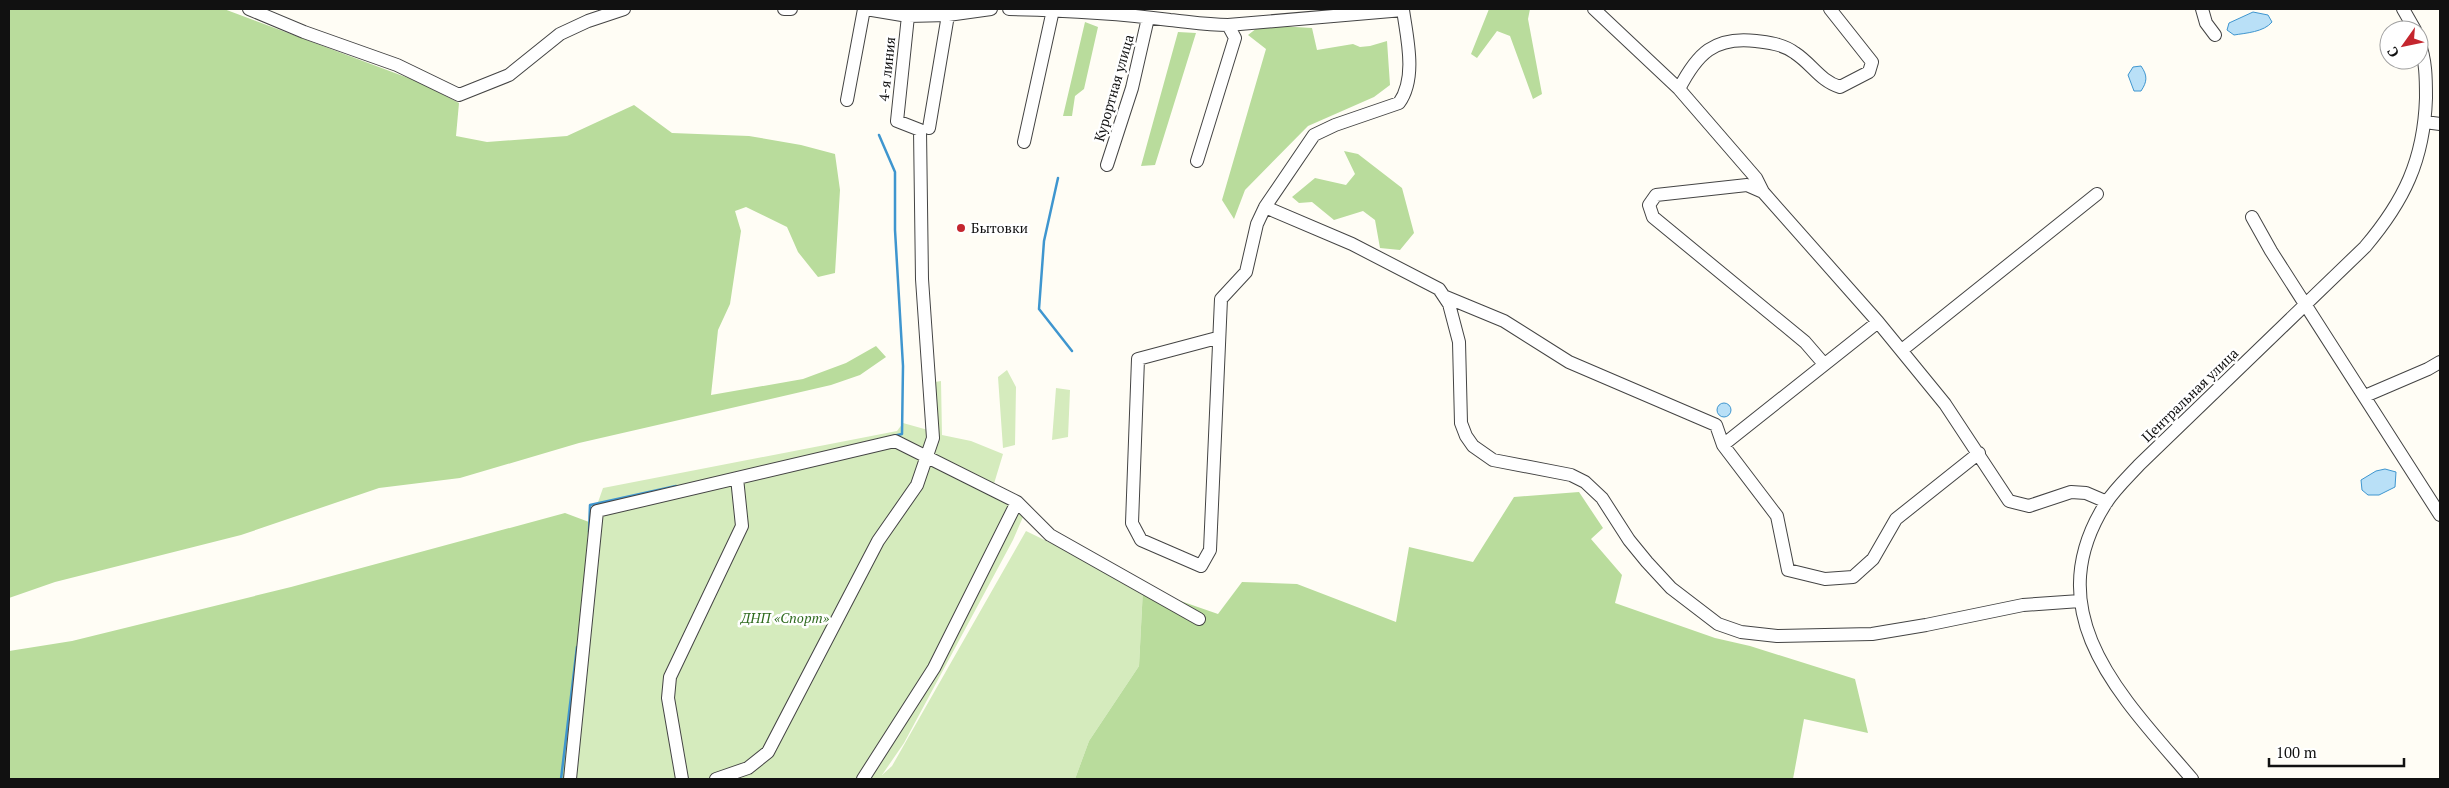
<svg xmlns="http://www.w3.org/2000/svg" width="2449" height="788" font-family="'PT Serif',serif">
  <rect width="100%" height="100%" fill="#fffdf5"/>
  <path fill="#d5ebbd" d="M1007 370 1016 387 1015 445 1003 448 998 377Z
    M941 381 942 435 971 441 1003 454 993 487 1023 517 1013 540 904 743 882 775 892 766 1026 531 1143 588 1139 666 1089 741 1075 779H573L590 525 603 488 897 431 903 423 928 430 923 384Z
    M1056 388 1070 390 1068 437 1052 440Z"/>
  <path fill="#b9dc9c" d="M9 9H224L419 82 459 103 456 136 487 142 567 136 634 105 672 133 749 136 801 145 835 154 840 190 835 273 818 277 798 252 787 227 746 207 735 211 741 231 730 304 718 330 711 395 803 379 846 363 876 346 886 357 860 375 831 385 579 443 460 478 379 488 241 535 55 582 9 598Z
    M1489 9H1530L1528 19 1542 94 1533 99 1510 36 1497 31 1477 58 1471 54Z
    M1085 22 1098 27 1084 89 1075 96 1072 116H1063Z
    M1261 25 1312 28 1317 50 1353 44 1360 47 1370 46 1387 41 1390 85 1374 97 1308 126 1245 190 1234 219 1222 200 1266 49 1248 35Z
    M1178 32 1196 33 1155 165 1141 166Z
    M1344 151 1358 154 1402 188 1414 233 1400 250 1380 248 1375 220 1363 211 1334 220 1312 202 1299 203 1292 197 1315 178 1346 185 1355 174Z
    M1579 492 1603 528 1591 539 1622 575 1615 603 1715 638 1750 646 1855 679 1868 733 1804 719 1793 779H1075L1089 741 1139 666 1143 588 1218 614 1242 582 1297 584 1396 622 1409 547 1473 562 1514 497Z
    M565 513 589 522 567 779H9V651L72 641 291 587Z"/>
  <path fill="#b9e0f7" stroke="#3f96cf" d="M2253 12 2268 15 2272 22C2264 32 2246 33 2234 35L2227 30 2229 23Z
    M2141 66C2148 76 2147 82 2141 91H2134L2128 75 2133 67Z
    M1717 410a7 7 0 1 1 14 0a7 7 0 1 1-14 0Z
    M2385 469 2396 472 2395 487 2379 495H2368L2362 490 2361 480 2376 471Z"/>
  <g fill="none" stroke-linecap="round" stroke-linejoin="round">
    <path stroke="#3f96cf" stroke-width="2.5" d="M879 135 895 172V230L903 366 902 434 893 436
      M1058 178 1044 241 1039 309 1072 351
      M589 532 590 505 676 486
      M561 779 577 647"/>
    <g stroke="#444" stroke-width="14">
      <path id="minor" d="M249 9 304 32 397 65 459 95 509 75 560 34 588 21 624 9
        M784 9H791
        M866 9 908 16 948 15 991 9
        M1009 9C1062 10 1117 13 1170 20 1190 22 1208 25 1228 25L1403 10C1407 38 1417 78 1399 103L1335 125 1314 135 1265 207 1352 244 1439 289 1449 304 1459 342 1461 423 1466 436 1473 446 1493 460 1571 475 1585 482 1602 498 1629 540 1647 562 1671 588 1718 624 1741 632 1777 636 1872 634 1926 625 2023 605 2080 601
        M1594 9 1679 89
        M1830 9 1872 62 1869 72 1840 87C1820 81 1812 64 1795 53 1783 44 1770 43 1756 41 1714 36 1697 54 1679 89L1756 178 1763 192 1878 322 1945 404 2009 501 2029 506 2071 492 2086 493 2107 502
        M2202 9 2206 23 2215 35
        M2403 9 2415 30
        M847 100 864 9
        M2425 122 2440 124
        M929 128 948 15
        M1024 142 1053 10
        M1197 161 1235 38 1228 25
        M1107 165 1132 88 1148 18
        M1763 192 1747 185 1656 195 1649 205 1653 217 1805 342 1824 364
        M2252 217 2271 251 2440 515
        M1446 297 1504 321 1569 362 1716 425 1723 445 1777 516 1788 570 1825 579 1853 577 1873 559 1896 519 1979 453
        M1217 338 1138 359 1132 523 1141 540 1201 566 1210 550 1221 299 1246 272 1257 224 1265 207
        M1902 350 2097 194
        M2365 396 2428 369 2440 362
        M1723 445 1878 322
        M570 779 597 511 895 441 1017 502 1050 535 1199 619
        M682 779 668 698 670 677 742 526 737 478
        M716 779 748 768 768 752 878 541 917 485 933 438 922 279 920 130 897 121 908 16
        M863 779 934 668 1017 502
        M2192 779C2123 698 2035 614 2106 503 2115 489 2128 477 2139 465L2365 247C2404 201 2424 160 2426 98 2426 79 2426 60 2419 42"/>
    </g>
    <use href="#minor" stroke="#fff" stroke-width="12"/>
  </g>
  <circle fill="#c4262e" stroke="#fff" stroke-width="2" cx="961" cy="228" r="5"/>
  <g text-anchor="middle" stroke-width="5" stroke-linejoin="round" paint-order="stroke">
    <g font-size="14" fill="#111" stroke="#fff">
      <text transform="translate(887 69) rotate(-84)" y="5">4-я линия</text>
      <text transform="translate(1114 88) rotate(-74)" y="5">Курортная улица</text>
      <text transform="translate(2190 395) rotate(-44)" y="5">Центральная улица</text>
    </g>
    <g font-size="14" fill="#111" stroke="#fff" text-anchor="start">
      <text x="971" y="233">Бытовки</text>
    </g>
    <g font-size="14" font-style="italic" fill="#2f6b1f" stroke="#fff">
      <text x="785" y="623">ДНП «Спорт»</text>
    </g>
  </g>
  <rect width="2449" height="788" fill="none" stroke="#111111" stroke-width="20"/>
  <g transform="translate(2404 45) rotate(237)"><circle r="24" fill="#ffffff" stroke="#a0a0a0"/>
  <path d="M0-4L9 19L0 12L-9 19Z" fill="#c4262e"/>
  <text y="-8" font-size="14" font-weight="bold" text-anchor="middle" fill="#111111">С</text>
  </g>
  <path d="M2269 758v8h135v-8" fill="none" stroke="#111111" stroke-width="2.5"/>
  <text x="2276" y="758" font-size="15" fill="#111111" stroke="#ffffff" stroke-width="4" paint-order="stroke">100 m</text>
</svg>
